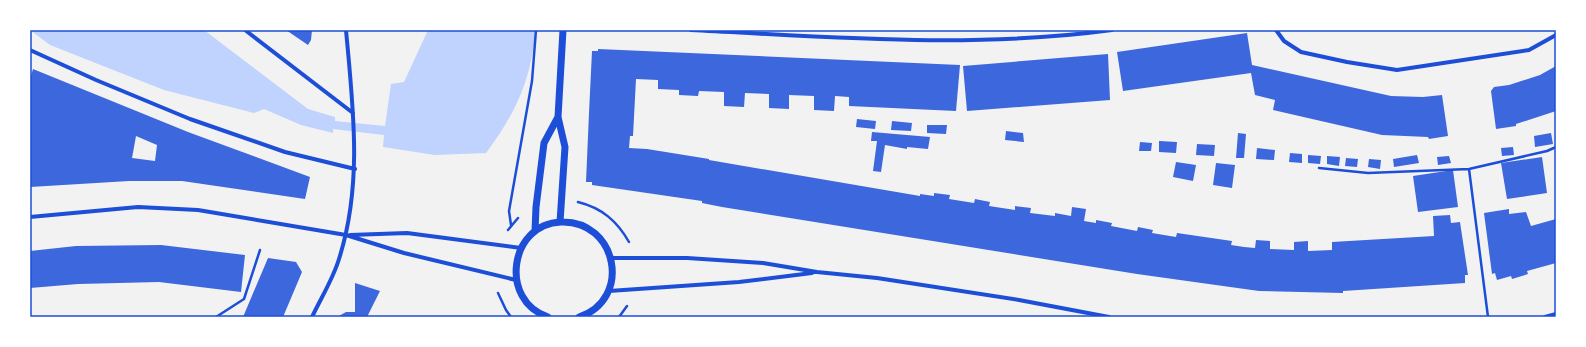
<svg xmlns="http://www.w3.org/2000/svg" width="1586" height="347" font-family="Inter,sans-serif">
  <rect width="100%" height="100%" fill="#f2f2f2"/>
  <path fill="#bfd3fe" d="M30 30H204L308 109 335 117V121L385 126 391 84 404 82 428 30H536C530 82 517 111 486 153L435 155 383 147 384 135 333 129V133L301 125 264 109 254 113 164 90 50 45Z"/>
  <path fill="#3d67dc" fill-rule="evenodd" d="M286 30H312L311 40 308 45Z
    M1247 33 1252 65 1391 96 1423 97 1442 95 1448 136 1429 139 1428 137 1382 135 1273 110 1275 100 1255 95 1251 73 1123 91 1117 52Z
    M598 49 960 65 956 111 849 106V97L835 96 834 111 814 110V96L789 95V109L769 108V94L745 93 744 107 724 106V92L699 91 698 96 679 95V90L658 89V80L636 79 633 136H630L629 148 647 149 709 159V160L920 196V194L934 196V193L950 195 949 199 974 203 975 199 990 202 989 206 1015 210V206L1031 208 1030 213 1055 216V213L1071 216 1072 207 1086 209 1084 221 1096 223V220L1112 223 1111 226 1137 231 1138 227 1153 230 1152 233 1176 237 1177 233 1232 241 1231 245 1244 247 1255 248 1256 240 1270 241V249L1294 250V242L1308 241V251L1332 250V242L1434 236 1433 216 1450 215 1451 223 1460 222 1468 275H1465V283L1343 291V293L1259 291 1137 274 722 207 702 203V201L592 185V182H586L589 113 592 51H598Z
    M1108 54 1110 100 967 111 963 66Z
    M1556 66V111L1516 124V126L1496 129 1491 91 1494 87 1509 85 1540 75Z
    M33 69 188 132 310 177 305 199 182 181H129L30 187V79ZM136 136 157 145 155 161 132 158Z
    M857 119 876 121 875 129 856 127Z
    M892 121 912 123 911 131 891 130Z
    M927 125H947L946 134 927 133Z
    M1006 131 1023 133 1024 142 1005 140Z
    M872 132 930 137 928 149 907 147V149L885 145 881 172 873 171 877 141H871Z
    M1238 133 1246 134 1244 158H1236Z
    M1551 133 1553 144 1535 147 1534 136Z
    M1159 141 1177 142 1176 153 1159 152Z
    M1140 142 1152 143 1151 151H1139Z
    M1197 144 1215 145 1214 156 1196 155Z
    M1513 147 1514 155 1502 156 1501 148Z
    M1257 148 1275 150 1274 160 1256 159Z
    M1290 153 1302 154V163L1289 162Z
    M1308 155 1321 156 1320 164 1308 163Z
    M1417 155 1419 163 1394 167 1393 159Z
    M1327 156 1340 157 1339 166 1327 164Z
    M1449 156 1451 163 1438 165 1437 157Z
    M1542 157 1547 193 1507 199 1501 163Z
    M1346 158 1358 159 1357 167 1345 166Z
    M1369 159 1381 160 1380 169 1368 167Z
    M1176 162 1196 165 1193 181 1173 177Z
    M1216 163 1235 165 1232 188 1213 185Z
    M1453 170 1458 207 1418 212 1413 176Z
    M1509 209V214L1526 212 1531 226 1556 219V263L1527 271 1528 274 1512 279 1511 276 1497 280 1495 273 1492 274 1484 213Z
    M161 245 245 255 241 292 159 282 78 284 30 288V251L76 246Z
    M268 258 296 262 302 272 294 291 283 317H243Z
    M355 283 380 291 367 317H337L346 312H355Z"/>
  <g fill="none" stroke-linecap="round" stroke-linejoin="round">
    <path stroke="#1d4ed8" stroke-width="2.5" d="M1319 168 1368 173 1469 169 1547 151 1556 147
      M1469 169 1488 317
      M578 202C602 208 617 221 629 242
      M511 225 509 211 532 81 536 30
      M508 230 518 218
      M498 293 506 310 511 317
      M216 317 244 299 260 250
      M619 317 627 306"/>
    <path stroke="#1d4ed8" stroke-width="4" d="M245 30 353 113
      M691 30C831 37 972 49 1112 30
      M1276 30 1284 41 1301 52 1347 62 1397 70 1529 50 1556 35
      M30 50 96 80 190 119 285 152 355 169
      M30 217 138 207 198 210 346 235 404 253 516 280
      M350 235 407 233 521 248
      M611 258H687L763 263 817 272 877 278 1019 300 1109 317
      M609 291 739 282 812 273
      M312 317C321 298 333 279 339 259 363 184 353 107 346 30
      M1545 317 1556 314"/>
    <path stroke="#1d4ed8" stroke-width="7" d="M560 222 565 147 558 117 563 30
      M535 231 536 207 544 143 558 117
      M548 317C499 301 509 224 561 222 617 220 633 299 579 317"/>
  </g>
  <rect width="1586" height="347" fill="none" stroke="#ffffff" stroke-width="62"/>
  <rect x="31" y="31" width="1524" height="285" fill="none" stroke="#1d4ed8" stroke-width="1.5"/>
</svg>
